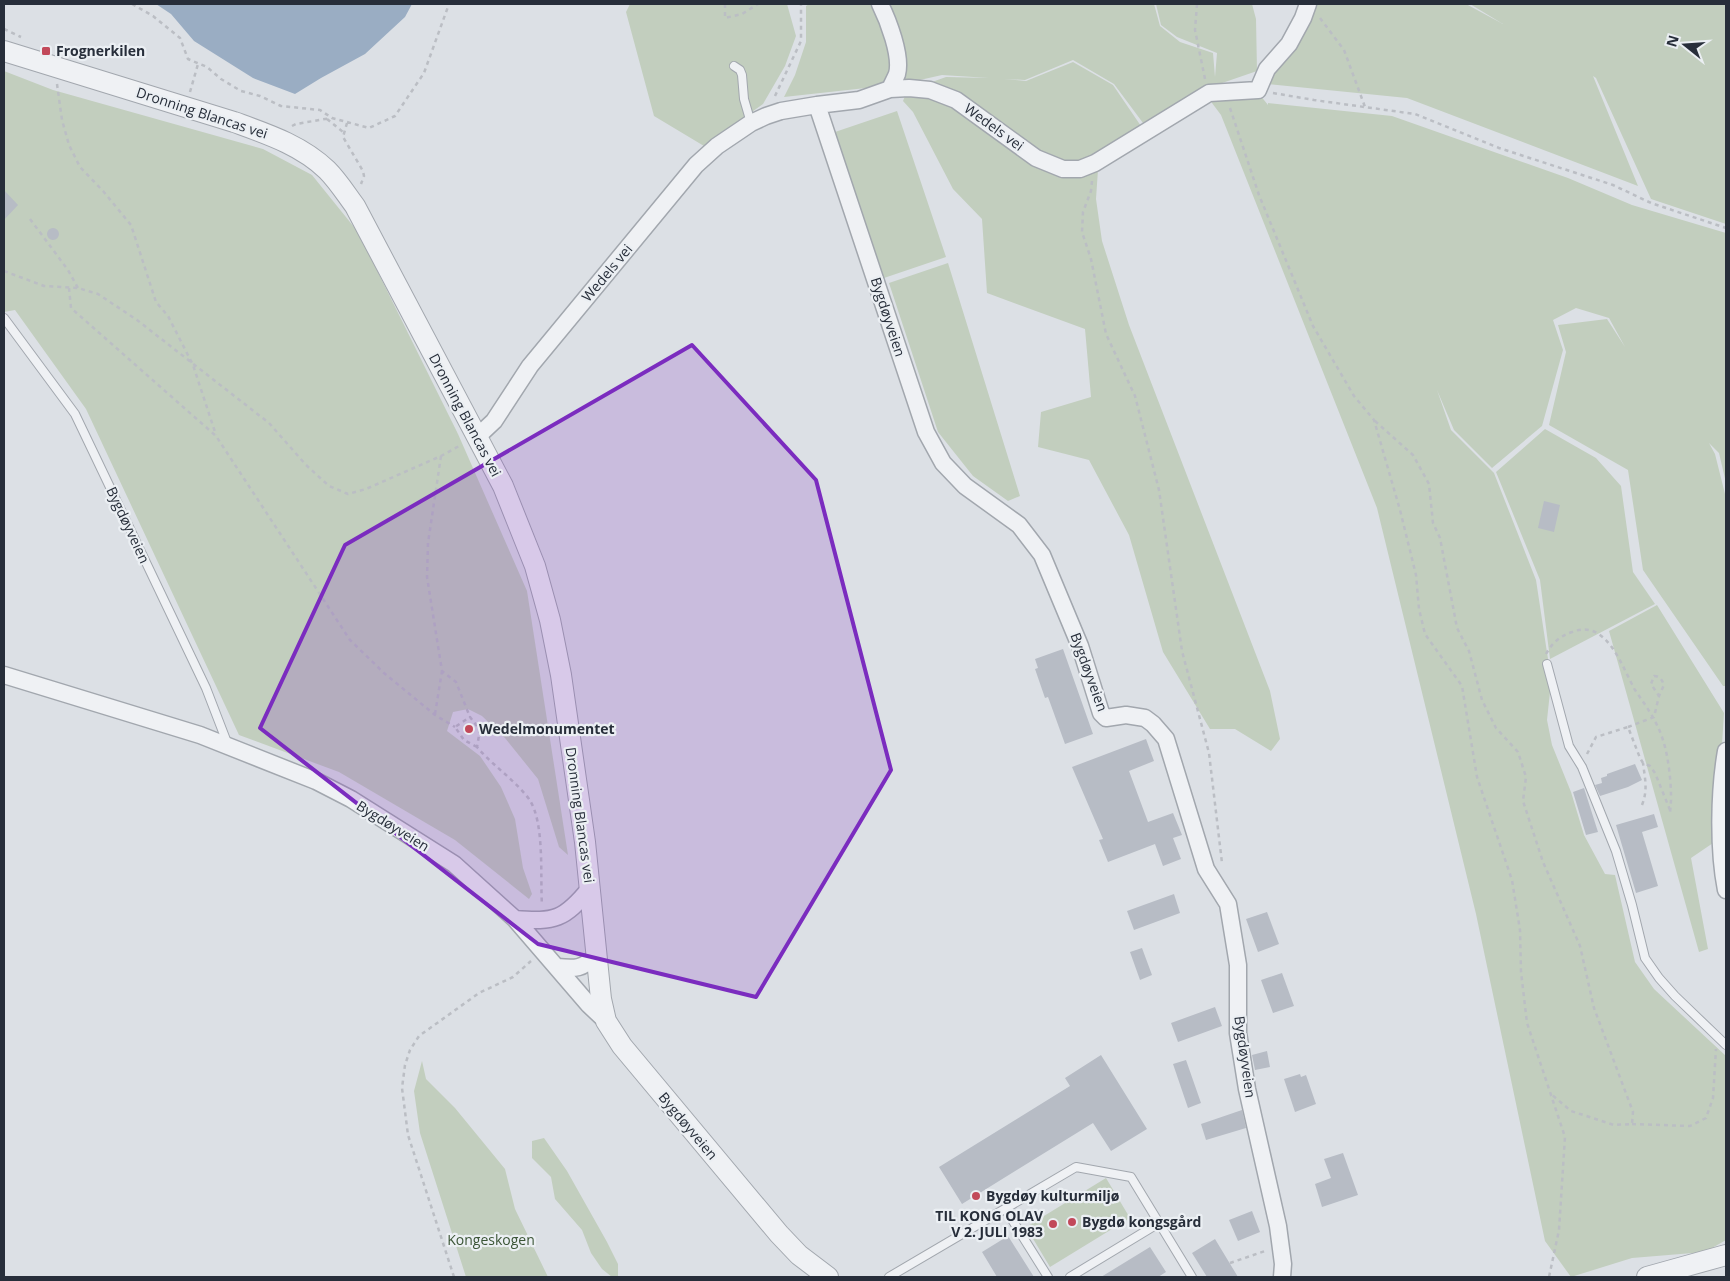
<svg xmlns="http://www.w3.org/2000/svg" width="1730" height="1281" font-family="'Open Sans',sans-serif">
  <rect width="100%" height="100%" fill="#dce0e5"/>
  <path fill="#c2cebe" d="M630 4H787L796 36 785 66 763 104 704 146 654 116 626 12Z
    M809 4H870L880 18 890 59V76L884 86 784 97 795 75 806 42V6Z
    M886 4H1154L1160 26 1180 42 1213 53 1215 77 1217 53 1177 37 1161 25 1156 4H1252L1256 19 1257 71 1196 92 1143 123 1114 84 1073 60 1025 80 1004 79 1026 81 1073 62 1113 85 1143 129 1099 155 1096 199 1102 241 1129 325 1270 691 1280 739 1271 751 1235 729H1210L1163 652 1129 535 1089 460 1038 447 1041 412 1091 397 1085 329 987 293 982 219 953 189 913 112 903 101 907 91 946 77 989 78 942 75 902 84Z
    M1317 4H1466L1503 24 1470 4H1726V224L1651 199 1596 78 1593 76 1638 186 1407 98 1268 84Z
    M4 71 53 90 263 149 312 175 358 232 458 434 527 591 568 855 559 847 538 779 505 738 482 716 468 709 453 712 447 731 480 756 501 787 515 819 523 868 532 894 529 899 455 840 339 772 239 735 86 409 15 310 4 312Z
    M1260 95 1268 105V103L1392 116 1568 178 1632 205 1726 233V483L1719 453 1709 443 1715 454 1726 498V686H1723L1643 570 1628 470 1549 425 1566 352 1558 325 1607 319 1625 347 1609 318 1576 308 1553 320 1563 350 1542 426 1492 468 1454 430 1437 390 1451 430 1494 473 1536 580 1548 659 1550 692 1547 720 1552 745 1571 792 1584 835 1605 874 1615 875 1635 962 1654 989 1726 1056V1240L1705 1252 1632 1258 1571 1277 1545 1241 1476 914 1377 508 1221 115 1209 99Z
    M897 111 946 257 884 278 835 132Z
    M948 263 1020 496 1008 501 973 476 938 432 889 283Z
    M1545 429 1596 458 1621 486 1633 572 1655 604 1550 659 1540 580 1496 472Z
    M1657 605 1724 713 1716 841 1691 858 1708 949 1699 952 1609 631Z
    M422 1061 426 1079 455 1108 505 1169 515 1209 548 1277H466L420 1133 414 1091Z
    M544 1138 567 1171 607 1242 618 1264V1276L612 1277 602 1269 591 1253 582 1230 555 1199 551 1177 532 1158V1141Z
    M1106 1178 1130 1218 1050 1267 1026 1227Z"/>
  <path fill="#9aadc3" d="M156 4H412L405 17 365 54 321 78 295 94 253 78 194 41 171 14Z"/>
  <path fill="#b7bcc5" d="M4 190 18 205 4 220Z
    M47 234a6 6 0 1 1 12 0a6 6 0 1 1-12 0Z
    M1544 501 1560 505 1554 532 1538 528Z
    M1063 649 1093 734 1065 744 1048 697 1045 698 1035 669 1038 668 1035 659Z
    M1146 739 1154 761 1129 771 1148 822 1173 813 1182 835 1173 838 1181 859 1163 866 1155 844 1108 862 1099 840 1103 839 1072 767Z
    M1635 764 1642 780 1628 787 1600 796 1595 785 1602 783 1601 778 1607 776V774Z
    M1584 788 1598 832 1586 835 1573 792Z
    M1654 814 1658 827 1642 832 1658 886 1636 893 1616 825Z
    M1174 894 1180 913 1134 930 1127 911Z
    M1267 912 1279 944 1258 952 1246 919Z
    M1142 948 1152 975 1140 980 1130 952Z
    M1282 973 1294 1006 1273 1013 1261 980Z
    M1215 1007 1222 1026 1178 1042 1171 1023Z
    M1267 1051 1270 1067 1255 1070 1252 1055Z
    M1101 1055 1147 1129 1111 1151 1093 1123 962 1204 939 1167 1070 1086 1065 1078Z
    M1186 1060 1201 1103 1188 1108 1173 1064Z
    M1300 1074 1301 1077 1306 1075 1316 1104 1295 1112 1284 1079Z
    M1242 1110 1246 1128 1206 1140 1201 1124Z
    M1343 1153 1358 1195 1322 1207 1315 1184 1331 1178 1324 1159Z
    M1252 1211 1260 1232 1238 1241 1229 1220Z
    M1008 1236 1034 1277H997L982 1252Z
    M1215 1239 1238 1277H1207L1192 1253Z
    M1150 1247 1166 1272 1158 1277H1101Z"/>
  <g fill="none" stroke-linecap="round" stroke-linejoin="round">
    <g stroke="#a2a7ae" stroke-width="10">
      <path id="service" d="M734 66 740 70 742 75 744 99 751 123
        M4 318 75 414 206 688 228 745
        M1547 664 1569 746 1582 767 1616 851 1632 905 1645 958 1659 978 1675 996 1726 1045
        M1006 1210 1048 1277
        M889 1277 1076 1167 1131 1177 1192 1277
        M1070 1277 1159 1223"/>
    </g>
    <g stroke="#a2a7ae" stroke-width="19">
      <path id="minor" d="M880 4C888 20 902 56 897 74 895 79 892 84 890 89
        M817 105 926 432 943 463 965 486 1019 525 1042 555 1080 646 1101 713 1106 718 1126 715 1145 718 1153 724 1166 739 1206 869 1228 904 1238 965V1033L1247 1089 1278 1226 1283 1264 1282 1277
        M477 437 494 421 530 366 696 165 717 146 751 123 766 116 781 111 817 105 859 100 890 89 909 88 930 90 956 100 1036 158 1063 169H1080L1095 163 1209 93 1258 90 1267 69 1289 44 1303 18 1308 4
        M4 675 200 735 316 781 351 799 454 864 515 919 589 1005 606 1021
        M1726 751C1719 792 1718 849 1726 890
        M515 919C555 922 564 920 590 888
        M557 967C576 969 582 969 596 956"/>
    </g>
    <g stroke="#a2a7ae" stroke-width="22">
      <path id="tertiary" d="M4 51 234 122C267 134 301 145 327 170 338 181 346 194 355 206L503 486 535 566 550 620 561 675 585 842 601 999 606 1021 622 1046 779 1234 799 1255 828 1277
        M1647 1277 1726 1255"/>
    </g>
    <path stroke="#bbbec4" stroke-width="2.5" stroke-dasharray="4 4" stroke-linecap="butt" d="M132 4 153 16 180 38 188 59 207 67 221 79 241 91 260 96 281 106 320 110 332 118 369 128 395 116 424 73 449 4
      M725 4V18L742 14 758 4
      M1197 4 1195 30 1205 79
      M1320 18 1344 50 1365 107
      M4 29 21 37
      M57 84 62 120 69 145 80 167 103 191 131 225 156 302 168 316 193 365 216 435
      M190 92 198 64
      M1273 93 1314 100 1415 114 1499 148 1613 185 1651 203 1726 228
      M775 96 801 41V4
      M1230 108 1259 195 1313 326 1354 396 1374 420 1400 510 1416 575 1419 609 1425 634 1462 686 1477 777 1512 880 1520 930 1521 972 1527 1023 1565 1137 1559 1230 1549 1277
      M327 119 343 132
      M347 123 343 137 363 171 364 176 361 184
      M292 126 296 124 331 118
      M1092 181 1091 191 1083 212 1082 232 1091 259 1106 334 1135 396 1159 490 1182 651 1209 753 1222 863
      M30 219 68 270 78 288
      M4 271 44 286 78 288 98 294 137 320 269 423 306 465 329 486 348 494 366 489 441 456 461 445
      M69 288 71 308 216 436 350 640 384 673 435 715 455 727
      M1375 421 1413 455 1429 484 1433 523 1440 538 1457 628 1469 651 1482 700 1496 728 1518 752 1526 777 1523 801 1543 862 1580 946 1594 1008 1633 1112 1632 1124 1614 1125 1571 1111 1551 1094
      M441 456 428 543 427 577 442 671 456 682 470 717
      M1546 654C1552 643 1560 636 1572 632 1607 618 1622 667 1635 690 1646 706 1657 721 1663 740 1669 758 1673 794 1670 812
      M435 714 442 671
      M1628 727 1654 717 1659 696 1664 685C1662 680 1660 676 1654 676L1651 684 1659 696
      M477 747 464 740 455 727 470 717 480 730 477 747C493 766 514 779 529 799 545 822 540 877 542 905
      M1587 754 1596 737 1628 727 1640 758 1643 763 1650 766 1655 773 1670 810
      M1642 805C1648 790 1645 779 1643 763
      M1632 1124 1690 1126 1706 1118 1713 1098 1716 1049
      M1230 1263 1265 1251
      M454 1277 408 1135 402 1088 405 1065 410 1050 419 1036 479 993 513 977 531 961"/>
    <use href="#service" stroke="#eff1f4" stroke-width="8"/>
    <use href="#minor" stroke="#eff1f4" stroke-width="16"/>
    <use href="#tertiary" stroke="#eff1f4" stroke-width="20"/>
  </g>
  <path fill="#7b2cbf" fill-opacity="0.2" stroke="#7b2cbf" stroke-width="4" stroke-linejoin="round" d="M692 345 816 480 891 770 756 997 538 944 260 728 345 545Z"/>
  <g fill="#c2495a" stroke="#ebeff3" stroke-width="2">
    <rect x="41" y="46" width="10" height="10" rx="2.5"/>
    <circle cx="469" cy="729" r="5"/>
    <circle cx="976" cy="1196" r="5"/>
    <circle cx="1072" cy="1222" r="5"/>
    <circle cx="1053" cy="1224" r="5"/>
  </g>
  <g text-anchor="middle" stroke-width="4.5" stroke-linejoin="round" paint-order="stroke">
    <g font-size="14" font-weight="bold" fill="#272e3a" stroke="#ebeff3" text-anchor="start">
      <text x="56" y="56">Frognerkilen</text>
      <text x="479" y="734">Wedelmonumentet</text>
      <text x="986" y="1201">Bygdøy kulturmiljø</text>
      <text x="1043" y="1221" text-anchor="end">TIL KONG OLAV<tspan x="1043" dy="16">V 2. JULI 1983</tspan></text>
      <text x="1082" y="1227">Bygdø kongsgård</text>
    </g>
    <g font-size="14" fill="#272e3a" stroke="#ebeff3">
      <text transform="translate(202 113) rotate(18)" y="5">Dronning Blancas vei</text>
      <text transform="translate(994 127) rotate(36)" y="5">Wedels vei</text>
      <text transform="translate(607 273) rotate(-50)" y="5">Wedels vei</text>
      <text transform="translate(888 317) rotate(72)" y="5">Bygdøyveien</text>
      <text transform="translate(465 415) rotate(62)" y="5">Dronning Blancas vei</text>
      <text transform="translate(128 525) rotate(65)" y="5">Bygdøyveien</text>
      <text transform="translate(1089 672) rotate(70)" y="5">Bygdøyveien</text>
      <text transform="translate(580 815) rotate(82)" y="5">Dronning Blancas vei</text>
      <text transform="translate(393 826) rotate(32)" y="5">Bygdøyveien</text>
      <text transform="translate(1245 1057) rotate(82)" y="5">Bygdøyveien</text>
      <text transform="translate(688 1126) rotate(50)" y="5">Bygdøyveien</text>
    </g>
    <g font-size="14" fill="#3b5536" stroke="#ebeff3">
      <text x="491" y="1245">Kongeskogen</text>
    </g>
  </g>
  <rect width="1730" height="1281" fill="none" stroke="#272e3a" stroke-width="10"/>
  <g transform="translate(1685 45) rotate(287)" stroke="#ebeff3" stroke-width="4" paint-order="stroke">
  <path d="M0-4L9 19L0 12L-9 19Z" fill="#272e3a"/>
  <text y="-8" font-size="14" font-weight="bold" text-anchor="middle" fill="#272e3a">N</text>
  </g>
</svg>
